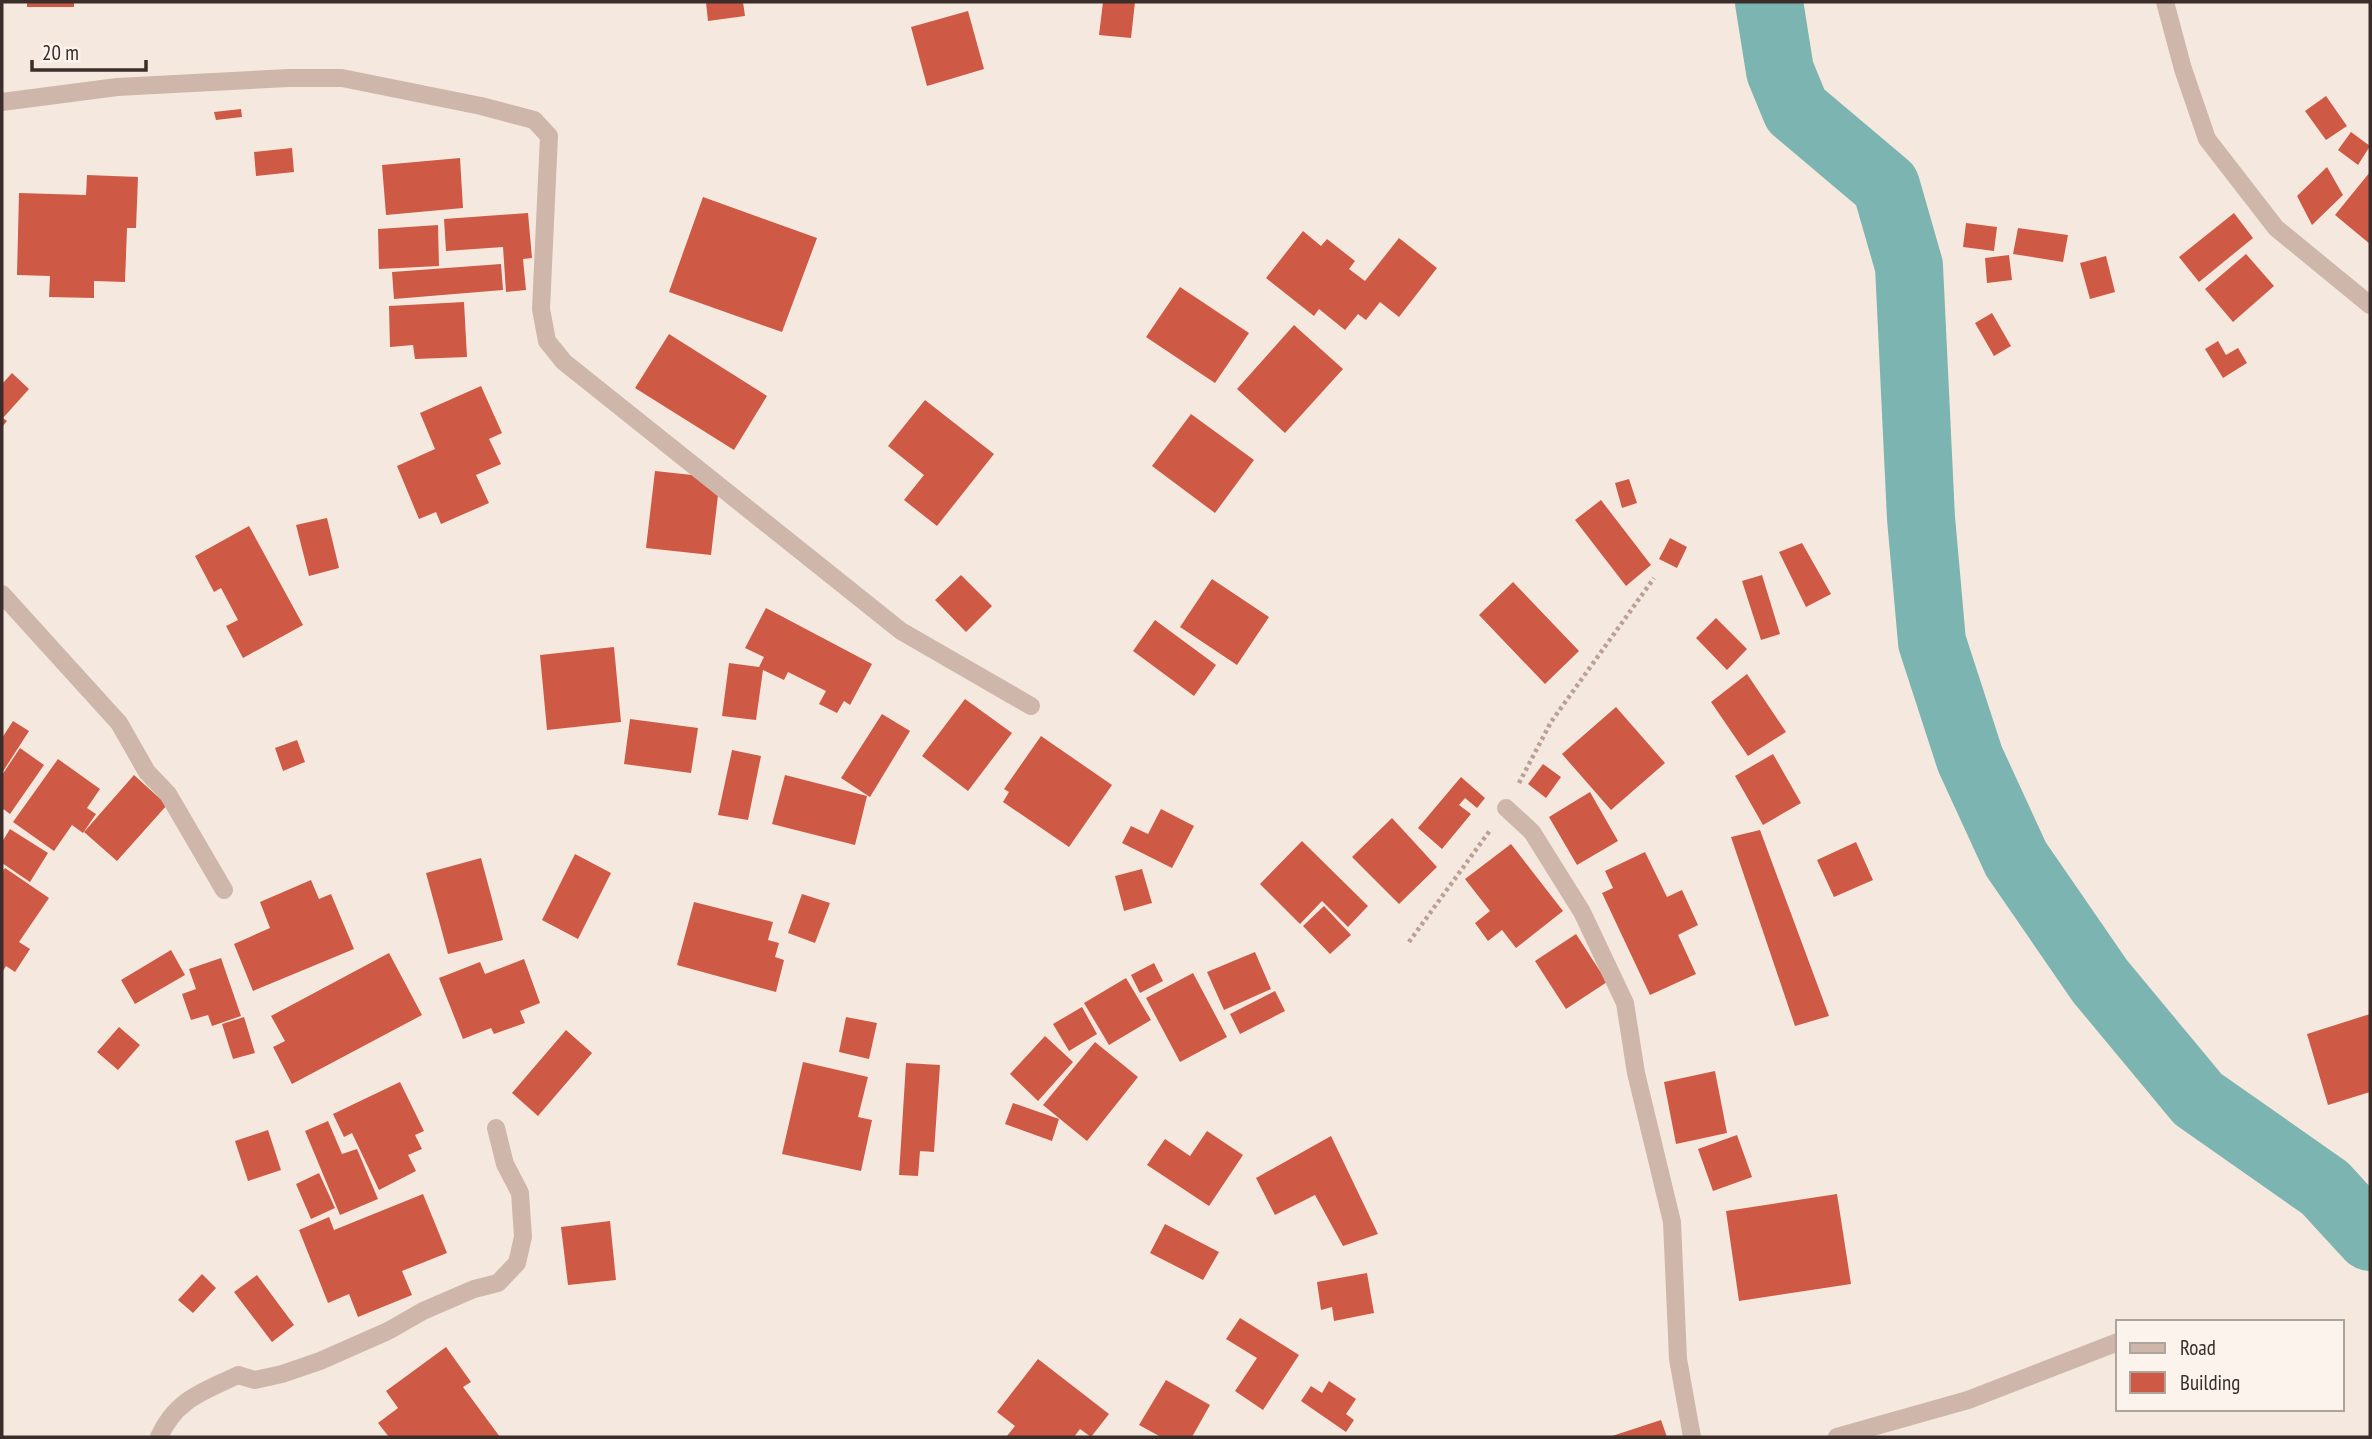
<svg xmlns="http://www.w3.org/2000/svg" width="2372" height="1439" font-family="'PT Sans Narrow',sans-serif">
  <rect width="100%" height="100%" fill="#f5e9df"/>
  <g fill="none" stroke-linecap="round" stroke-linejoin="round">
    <path stroke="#7cb4b1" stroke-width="68" d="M1769 2 1780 71 1796 110 1886 186 1909 266 1921 518 1932 642 1970 759 2016 859 2100 981 2198 1099 2325 1188 2370 1237"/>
  </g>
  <path fill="#ce5944" d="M27 2H74V7H27Z
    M706 2H743L745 16 708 21Z
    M1103 2H1135L1131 38 1099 35Z
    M968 11 984 69 927 86 911 27Z
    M2326 96 2347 126 2326 140 2305 111Z
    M241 109 242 117 216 120 214 112Z
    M2351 132 2370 146 2358 165 2338 150Z
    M292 148 294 172 256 176 254 152Z
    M460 158 463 208 386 215 382 165Z
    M2327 167 2343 195 2312 225 2297 196Z
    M2370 172V244L2335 215Z
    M87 175 138 177 136 228H127L125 282 94 281V298L49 297 50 276 17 275 19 193 86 195Z
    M703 197 817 238 782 332 669 292Z
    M528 213 532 258 523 259 526 290 506 292 503 247 446 251 444 219Z
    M2234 213 2253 238 2199 282 2179 257Z
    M1966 223 1997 227 1994 251 1963 247Z
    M438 225 439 266 379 269 378 229Z
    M2018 228 2068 235 2063 262 2013 254Z
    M1303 231 1321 246 1327 239 1355 261 1349 269 1365 281 1399 238 1437 268 1399 317 1380 302 1366 320 1358 314 1345 330 1319 309 1314 316 1266 278Z
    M2246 254 2274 286 2233 322 2205 289Z
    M2009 255 2012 280 1987 283 1985 258Z
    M2106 256 2115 292 2090 299 2080 263Z
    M501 264 503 290 394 299 392 272Z
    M1180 287 1249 333 1215 383 1146 337Z
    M464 302 467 357 415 359 413 345 390 347 389 306Z
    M1992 313 2011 346 1994 356 1975 323Z
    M1294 325 1343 369 1285 433 1237 389Z
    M669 334 767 396 734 450 635 388Z
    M2218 341 2226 355 2238 348 2247 363 2223 378 2205 349Z
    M12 373 29 389 3 418 7 421 2 427V384Z
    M481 386 502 433 489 439 501 464 476 475 489 503 441 524 436 512 419 519 397 466 435 449 420 413Z
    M925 400 994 454 937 526 904 500 924 475 888 446Z
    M1191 414 1254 460 1215 513 1152 466Z
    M655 471 720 478 711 555 646 548Z
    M1629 479 1637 503 1622 508 1615 483Z
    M1601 500 1651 565 1626 586 1575 520Z
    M327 518 339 568 309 576 296 525Z
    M249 526 303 625 243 658 226 626 238 620 221 588 214 592 195 556Z
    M1670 538 1687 547 1677 568 1659 559Z
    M1802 543 1831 594 1806 607 1779 552Z
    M961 575 992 606 966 632 935 600Z
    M1762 575 1780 634 1761 640 1742 581Z
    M1212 579 1269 617 1237 665 1180 627Z
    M1513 582 1579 651 1545 684 1479 615Z
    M766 608 872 664 850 705 844 701 837 713 819 704 826 691 788 672 784 680 763 670 756 720 722 716 729 663 759 667 764 657 745 648Z
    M1716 618 1747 649 1727 670 1696 638Z
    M1155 620 1216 665 1194 696 1133 651Z
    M614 647 621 722 547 730 540 655Z
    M1747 674 1786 732 1748 756 1711 702Z
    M965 699 1012 733 968 791 922 756Z
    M1616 707 1665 763 1611 810 1562 754Z
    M882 714 910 731 870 797 841 778Z
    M630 719 698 728 691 773 624 764Z
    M13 721 29 731 2 773V738Z
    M1041 736 1112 785 1069 847 1003 802 1009 792 1004 789Z
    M297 740 305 762 283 771 275 748Z
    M20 748 44 765 10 814 2 808V775Z
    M732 750 761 756 748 820 718 815Z
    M1773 754 1801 803 1763 825 1735 776Z
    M58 759 100 789 87 808 96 814 83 833 72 825 54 851 13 822Z
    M1543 764 1561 777 1546 798 1528 784Z
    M134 775 167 805 117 861 84 832Z
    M785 775 867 796 855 845 772 824Z
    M1461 777 1485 798 1477 808 1465 798 1459 805 1471 814 1442 849 1418 828Z
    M1590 792 1618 841 1577 865 1549 817Z
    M1161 809 1194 826 1172 868 1122 843 1131 826 1148 834Z
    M1392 818 1437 867 1399 904 1352 857Z
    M10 829 48 853 30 882 2 863V842Z
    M1760 830 1829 1016 1795 1026 1731 837Z
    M1302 841 1368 906 1348 927 1322 901 1300 924 1260 884Z
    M1856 842 1873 880 1834 897 1817 860Z
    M1511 844 1563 911 1516 948 1502 930 1488 941 1475 923 1490 911 1465 879Z
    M1645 852 1667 897 1682 890 1698 925 1678 935 1696 974 1650 995 1602 893 1613 888 1605 871Z
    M575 854 611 873 578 939 542 920Z
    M481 858 503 940 448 954 426 873Z
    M5 868 49 898 19 942 30 949 15 972 6 966 2 973V872Z
    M1142 869 1152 903 1124 911 1115 876Z
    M311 880 319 899 331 894 354 949 253 991 234 944 270 928 260 902Z
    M802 894 830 903 815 943 788 933Z
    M694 902 773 922 768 940 779 943 775 957 784 960 776 992 677 965Z
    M1324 906 1351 935 1330 954 1303 926Z
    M1576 934 1607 982 1566 1009 1535 961Z
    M171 950 185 975 135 1004 121 980Z
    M1255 952 1271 989 1224 1010 1207 972Z
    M389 953 422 1015 292 1084 273 1047 285 1041 271 1016Z
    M221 958 241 1016 212 1026 208 1015 191 1020 182 994 196 989 189 969Z
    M524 959 540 1003 520 1011 525 1023 494 1034 491 1028 463 1039 439 978 480 962 485 974Z
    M1154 963 1163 981 1140 993 1131 975Z
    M1193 973 1227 1037 1180 1062 1146 998Z
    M1126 978 1151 1020 1109 1045 1084 1003Z
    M1275 991 1285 1011 1240 1034 1230 1014Z
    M1082 1007 1097 1034 1069 1051 1053 1024Z
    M2370 1014V1092L2328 1105 2307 1034Z
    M244 1017 255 1053 233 1059 222 1024Z
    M846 1017 877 1023 869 1059 839 1052Z
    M119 1027 140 1045 118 1070 97 1052Z
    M566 1030 592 1053 538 1116 512 1093Z
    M1045 1036 1073 1062 1038 1101 1010 1074Z
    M1095 1042 1138 1077 1087 1141 1043 1105Z
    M803 1062 868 1077 858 1117 872 1120 861 1171 782 1154Z
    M906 1063 940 1065 934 1152 920 1151 918 1176 899 1175Z
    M1715 1071 1727 1133 1676 1144 1664 1082Z
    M400 1082 424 1131 415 1135 422 1149 408 1155 416 1171 379 1190 352 1133 344 1137 333 1114Z
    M1013 1103 1059 1119 1052 1141 1005 1124Z
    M328 1121 342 1154 357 1149 378 1199 340 1215 305 1131Z
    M268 1130 281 1170 248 1181 235 1141Z
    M1207 1131 1243 1155 1209 1206 1147 1165 1165 1139 1190 1156Z
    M1737 1135 1752 1177 1713 1191 1698 1149Z
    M1331 1136 1378 1234 1343 1246 1315 1195 1275 1215 1256 1178Z
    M319 1173 335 1208 311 1219 296 1184Z
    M423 1194 447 1253 402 1271 412 1295 358 1317 349 1294 328 1303 299 1230 329 1217 334 1230Z
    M1837 1194 1851 1284 1739 1301 1726 1211Z
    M610 1221 616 1280 568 1285 561 1227Z
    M1165 1224 1219 1252 1203 1280 1150 1253Z
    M1367 1273 1374 1313 1334 1321 1332 1307 1321 1310 1317 1282Z
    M202 1274 216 1288 193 1313 178 1300Z
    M257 1275 294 1325 272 1342 234 1292Z
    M1240 1318 1299 1355 1263 1410 1235 1391 1257 1358 1226 1339Z
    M446 1347 471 1382 463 1387 500 1437H389L378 1423 398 1408 386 1391Z
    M1038 1359 1109 1414 1091 1437 1080 1429 1074 1437 1007 1436 1015 1426 997 1412Z
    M1166 1380 1210 1405 1192 1437H1161L1139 1425Z
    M1329 1381 1356 1399 1346 1414 1354 1420 1346 1432 1301 1401 1311 1386 1322 1393Z
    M1661 1420 1667 1437H1609Z"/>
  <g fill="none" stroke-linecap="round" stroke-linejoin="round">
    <path stroke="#baa194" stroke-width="4.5" stroke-dasharray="3.5 3.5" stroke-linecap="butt" d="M1519 783 1551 722 1654 578
      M1409 942 1491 829"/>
    <path stroke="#ceb7aa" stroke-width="18" d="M2165 2 2183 69 2207 139 2276 228 2370 305
      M2 102 117 87 288 78H342L481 106 534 120 549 136 541 309 547 341 564 362 901 631 1031 706
      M2 594 119 723 147 772 168 794 224 890
      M1506 808 1532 832 1582 912 1625 1003 1636 1073 1672 1222 1678 1359 1692 1437
      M159 1437C176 1399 203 1392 238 1375L255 1380 282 1374 320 1361 388 1331 423 1311 474 1289 498 1283 517 1263 523 1237 520 1193 505 1164 496 1128
      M1837 1437 1968 1400 2118 1342"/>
  </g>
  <rect width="2372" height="1439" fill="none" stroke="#3b2e2a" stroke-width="7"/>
  <rect x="2116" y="1320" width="228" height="91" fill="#fbf3ec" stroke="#aea49e" stroke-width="2"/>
  <rect x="2130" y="1343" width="35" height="10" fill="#ceb7aa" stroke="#aea49e" stroke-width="2"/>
  <text x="2180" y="1355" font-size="21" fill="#3b2e2a">Road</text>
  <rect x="2130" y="1372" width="35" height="21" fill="#ce5944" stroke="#aea49e" stroke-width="2"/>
  <text x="2180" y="1390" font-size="21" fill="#3b2e2a">Building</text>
  <path d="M32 60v10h114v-10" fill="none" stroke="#3b2e2a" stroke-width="3.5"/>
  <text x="42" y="60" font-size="21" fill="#3b2e2a" stroke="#fbf3ec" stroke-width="5" paint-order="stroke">20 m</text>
</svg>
